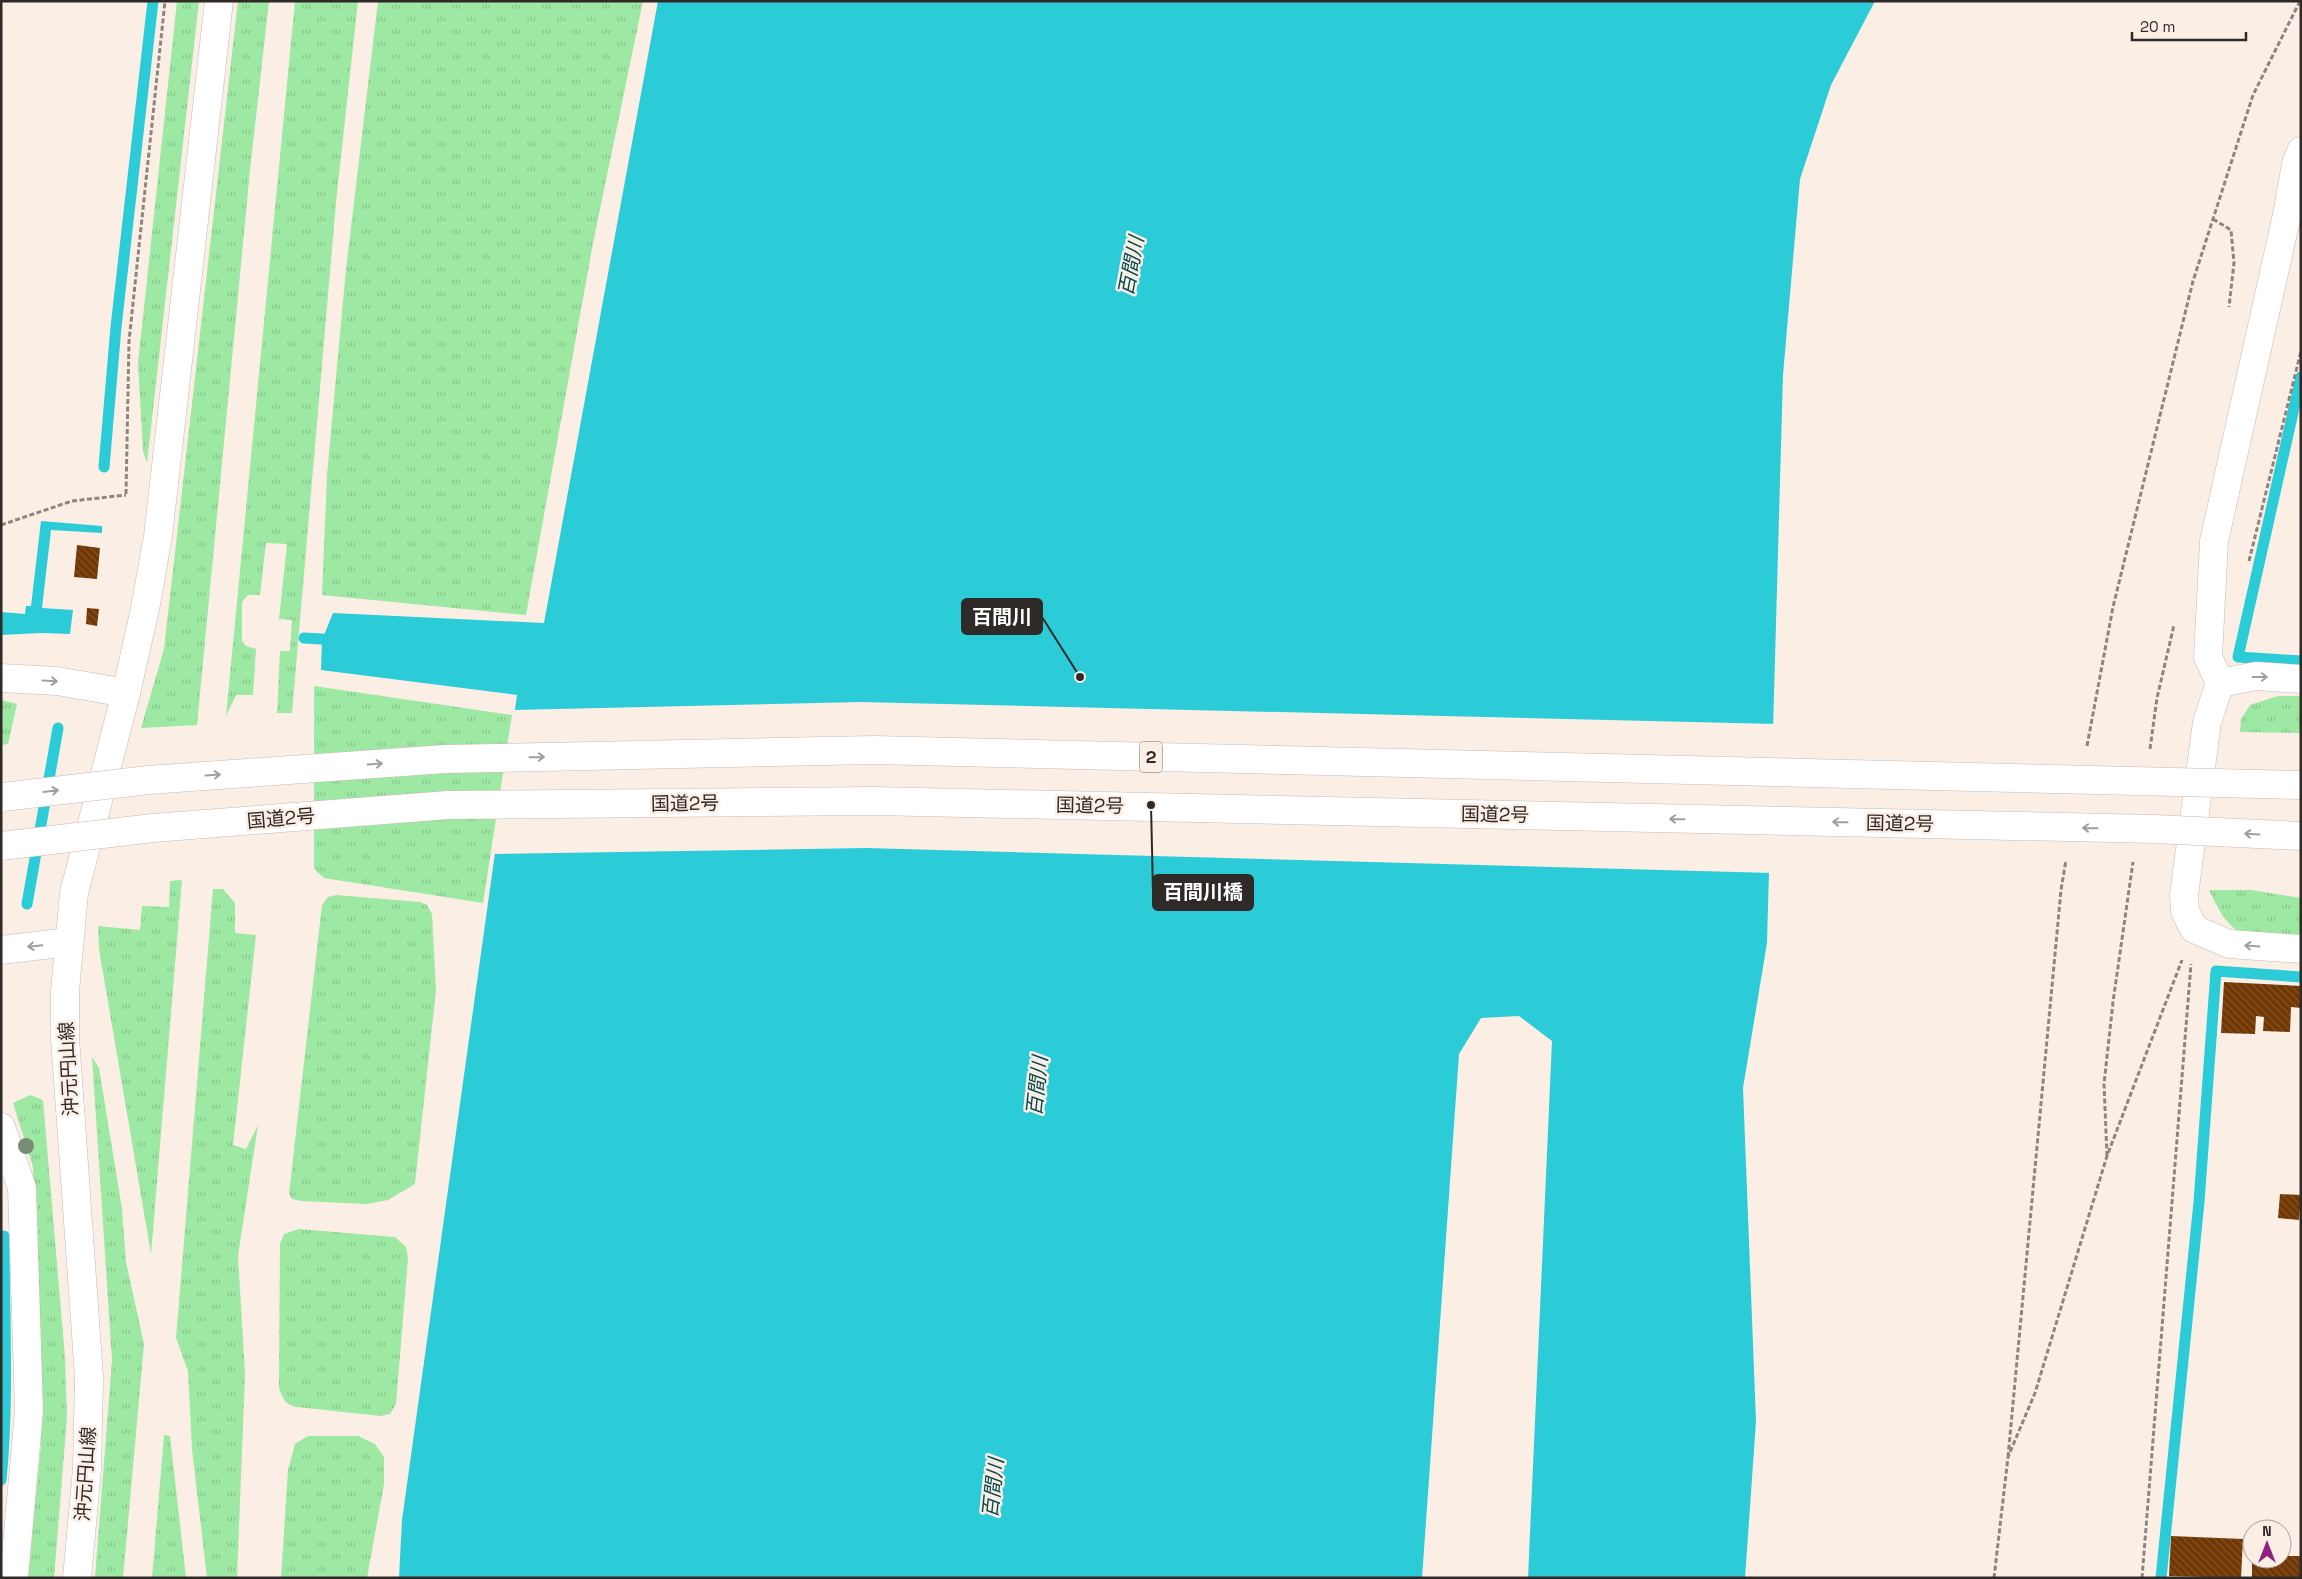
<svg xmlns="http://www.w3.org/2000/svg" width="2302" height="1579" viewBox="0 0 2302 1579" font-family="'Space Grotesk','Noto Sans JP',sans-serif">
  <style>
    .grass { fill: url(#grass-tufts) }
    .water { fill: #2ccbd8 }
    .pier { fill: #fbeee5 }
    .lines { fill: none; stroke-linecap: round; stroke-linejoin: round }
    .stream { stroke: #2ccbd8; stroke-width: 11 }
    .building { fill: url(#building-back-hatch) }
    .minor-casing { stroke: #c7bab2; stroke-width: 29 }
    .tertiary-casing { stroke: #c7bab2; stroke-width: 29 }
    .secondary-casing { stroke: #c7bab2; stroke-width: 29 }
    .path { stroke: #8e857f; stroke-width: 3; stroke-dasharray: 5 2.5; stroke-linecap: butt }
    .minor { stroke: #fff; stroke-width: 28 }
    .tertiary { stroke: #fff; stroke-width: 28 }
    .secondary { stroke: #fff; stroke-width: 28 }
    .trunk-bridge-casing { stroke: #c7bab2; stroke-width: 29; stroke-linecap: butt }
    .trunk-bridge { stroke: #fff; stroke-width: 28 }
    .tree { fill: #768f72 }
    .oneway { stroke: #a19f9e }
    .labels { text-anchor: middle; stroke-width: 5; stroke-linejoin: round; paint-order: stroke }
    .shield { fill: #fbeee5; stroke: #6c6560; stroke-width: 1 }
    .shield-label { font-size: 18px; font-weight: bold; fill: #2f2a27 }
    .street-label { font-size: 19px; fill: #2f2a27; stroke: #fbeee5 }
    .water-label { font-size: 20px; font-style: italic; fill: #02484d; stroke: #fbeee5 }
    .leader { fill: none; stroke: #2f2a27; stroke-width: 2 }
    .callout-dot { fill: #2f2a27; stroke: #fbeee5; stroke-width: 2 }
    .callout { fill: #2f2a27; stroke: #2f2a27; stroke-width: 2 }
    .callout-label { font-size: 20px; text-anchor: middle; font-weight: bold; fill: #fff }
  </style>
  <defs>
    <pattern id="grass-tufts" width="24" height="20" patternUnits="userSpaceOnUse" patternTransform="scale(1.25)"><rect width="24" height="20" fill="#9de8a2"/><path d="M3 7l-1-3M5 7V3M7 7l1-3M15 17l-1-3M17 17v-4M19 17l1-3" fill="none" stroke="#88c78c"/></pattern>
    <pattern id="building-back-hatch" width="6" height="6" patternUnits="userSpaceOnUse" patternTransform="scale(1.25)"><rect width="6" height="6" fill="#703703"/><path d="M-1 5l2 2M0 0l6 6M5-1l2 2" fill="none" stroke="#805228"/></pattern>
  </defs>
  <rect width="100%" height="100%" fill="#fbeee5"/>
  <path class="grass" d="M 177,1 L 199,1 L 147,463 L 143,451 L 138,363 Z
    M 238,1 L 269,1 L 250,170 L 197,725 L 141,728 L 164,649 Z
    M 295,1 L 358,1 L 336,202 L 292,713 L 277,713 L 280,651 L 290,651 L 292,620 L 279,619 L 287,544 L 266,543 L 260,595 L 248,595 L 242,602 L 242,641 L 246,646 L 256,649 L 253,695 L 236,695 L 226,716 Z
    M 378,1 L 643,1 L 593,243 L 526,615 L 322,595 L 327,475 L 346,269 Z
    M 314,686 L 512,715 L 483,903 L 324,878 L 314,869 Z
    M 2278,696 L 2301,696 L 2301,733 L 2240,732 L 2241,719 L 2250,705 Z
    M 1,700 L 17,704 L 8,744 L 1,745 Z
    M 182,880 L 151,1254 L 99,949 L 98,926 L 140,930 L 142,906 L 169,907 L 170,881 Z
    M 213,889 L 223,889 L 235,903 L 235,933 L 256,935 L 233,1145 L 246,1149 L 258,1125 L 238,1256 L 245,1374 L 237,1578 L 207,1578 L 192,1449 L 188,1371 L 176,1338 Z
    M 2209,890 L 2251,890 L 2301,898 L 2301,939 C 2285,939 2247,939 2235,929 C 2222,919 2216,904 2209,890 Z
    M 336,895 L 420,902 L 427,905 L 432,914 L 436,990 L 415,1184 L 388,1200 L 367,1204 L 301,1201 L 292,1199 L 289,1194 L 322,905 L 328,897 Z
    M 92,1057 L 99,1068 L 122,1209 L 126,1262 L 144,1344 L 123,1578 L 95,1578 L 112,1360 Z
    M 30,1095 L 43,1100 L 65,1357 L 67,1417 L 54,1578 L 28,1578 L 41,1445 L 38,1296 L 33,1167 L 13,1103 Z
    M 299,1229 L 395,1237 L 406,1247 L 408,1258 L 396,1404 L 390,1414 L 381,1416 L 297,1407 C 285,1405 283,1399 279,1388 L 280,1244 L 284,1234 Z
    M 164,1435 L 170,1436 L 186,1578 L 152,1578 Z
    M 308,1436 L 358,1436 L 375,1444 L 384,1457 L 384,1484 L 367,1578 L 281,1578 L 288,1470 L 295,1444 Z"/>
  <path class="water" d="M 658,1 L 1875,1 L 1831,85 L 1800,179 L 1783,375 L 1767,943 L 1743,1088 L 1756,1421 L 1745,1578 L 1528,1578 L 1552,1041 L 1519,1016 L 1481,1018 L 1459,1054 L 1422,1578 L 399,1578 L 402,1520 L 517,695 L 321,670 L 322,640 L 333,613 L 544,623 Z
    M 41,521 L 102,526 L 102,533 L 51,530 L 42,608 L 73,610 L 70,634 L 41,633 L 1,635 L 1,612 L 25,614 L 26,606 L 31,606 Z"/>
  <path class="pier" d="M 861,702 L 1776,724 L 1772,873 L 866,848 L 492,854 L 513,710 Z"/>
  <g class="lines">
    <path class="stream" d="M 2301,377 L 2238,657 L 2301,661
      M 104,467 L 116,327 L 153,1
      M 304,638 L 338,640
      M 27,904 L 58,728
      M 1,1236 L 4,1236 C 4,1317 9,1399 1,1480
      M 2161,1578 L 2199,1202 L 2216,971 L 2301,977"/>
  </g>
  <path class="building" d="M 77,545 L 100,548 L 97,579 L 74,577 Z
    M 87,608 L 99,609 L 97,626 L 86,624 Z
    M 2224,982 L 2301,986 L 2301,1008 L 2291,1007 L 2290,1032 L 2263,1031 L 2264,1017 L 2256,1016 L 2255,1034 L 2221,1033 Z
    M 2280,1194 L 2301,1195 L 2299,1220 L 2278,1218 Z
    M 2171,1536 L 2243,1539 L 2241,1578 L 2169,1576 Z
    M 2282,1556 L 2301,1556 L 2301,1578 L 2252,1578 L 2252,1559 L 2282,1559 Z"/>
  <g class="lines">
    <defs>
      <path id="minor" d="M 2301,151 L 2296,164 L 2287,215 L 2214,541 L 2208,657 L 2220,683 L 2207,722 L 2184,895 L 2185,911 L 2194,929 L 2229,944 L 2301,949
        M 2220,683 L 2256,676 L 2301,679
        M 1,950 L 68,942
        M 1,1127 L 22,1188 L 29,1411 L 14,1578"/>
      <path id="tertiary" d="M 126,693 L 145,609 L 158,536 L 219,1"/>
      <path id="secondary" d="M 1,678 L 57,681 L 126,693 L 74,893 L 65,991 L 65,1038 L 89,1377 L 87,1469 L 77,1578"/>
    </defs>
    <use href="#minor" class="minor-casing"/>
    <use href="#tertiary" class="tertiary-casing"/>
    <use href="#secondary" class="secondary-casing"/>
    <path class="path" d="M 2213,219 L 2231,230 L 2234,263 L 2229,307
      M 126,494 L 129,341 L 165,1
      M 1,525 L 72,501 L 126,495
      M 2249,561 L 2301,351
      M 2087,746 L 2113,607 L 2193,281 L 2253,95 L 2300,1
      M 2150,749 L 2157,698 L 2174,625
      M 2107,1156 L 2104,1084 L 2113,1002 L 2133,862
      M 2008,1457 L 2061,890 L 2066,860
      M 1994,1578 L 2008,1457 L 2035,1393 L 2107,1156 L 2182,960
      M 2142,1578 L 2191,964"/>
    <use href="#minor" class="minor"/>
    <use href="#tertiary" class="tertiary"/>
    <use href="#secondary" class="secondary"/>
    <defs>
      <path id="trunk-bridge" d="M 3,797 L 148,780 L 445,759 L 874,750 L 2301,785
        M 1,846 L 153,828 L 448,805 L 874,801 L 2154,829 L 2301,836"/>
    </defs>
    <use href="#trunk-bridge" class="trunk-bridge-casing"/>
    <use href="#trunk-bridge" class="trunk-bridge"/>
  </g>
  <circle class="tree" cx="26" cy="1146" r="8"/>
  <defs><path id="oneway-shaft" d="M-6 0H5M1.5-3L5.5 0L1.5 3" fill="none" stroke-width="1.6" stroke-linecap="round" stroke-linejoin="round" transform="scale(1.25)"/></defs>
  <g class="oneway">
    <use href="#oneway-shaft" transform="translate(2260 677)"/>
    <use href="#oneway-shaft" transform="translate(50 681) rotate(3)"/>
    <use href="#oneway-shaft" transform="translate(537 757) rotate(-1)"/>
    <use href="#oneway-shaft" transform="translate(375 764) rotate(-4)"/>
    <use href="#oneway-shaft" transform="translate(213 775) rotate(-4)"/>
    <use href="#oneway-shaft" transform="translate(51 791) rotate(-7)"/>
    <use href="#oneway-shaft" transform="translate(1677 819) rotate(-179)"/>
    <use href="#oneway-shaft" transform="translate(1840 822) rotate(-179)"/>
    <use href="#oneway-shaft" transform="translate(2090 828) rotate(-179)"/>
    <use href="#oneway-shaft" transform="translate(2252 834) rotate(-177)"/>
    <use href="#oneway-shaft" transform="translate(35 946) rotate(174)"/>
    <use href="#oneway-shaft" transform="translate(2252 946) rotate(-176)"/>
  </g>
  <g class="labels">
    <rect class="shield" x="1140" y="741.5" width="22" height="31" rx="4"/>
    <g class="shield-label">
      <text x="1151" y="763">2</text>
    </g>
    <g class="street-label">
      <text transform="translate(685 803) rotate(-1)" y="7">国道2号</text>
      <text transform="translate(1090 805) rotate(1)" y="7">国道2号</text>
      <text transform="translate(1495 814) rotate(1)" y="7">国道2号</text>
      <text transform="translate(281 818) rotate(-5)" y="7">国道2号</text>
      <text transform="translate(1900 823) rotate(1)" y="7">国道2号</text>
      <text transform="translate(68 1069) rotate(-93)" y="7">沖元円山線</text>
      <text transform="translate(85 1474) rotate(-86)" y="7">沖元円山線</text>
    </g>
    <g class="water-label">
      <text transform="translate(1131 266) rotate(-79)" y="7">百間川</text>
      <text transform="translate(1037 1086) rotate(-84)" y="7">百間川</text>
      <text transform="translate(993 1488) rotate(-84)" y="7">百間川</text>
    </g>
  </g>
  <path class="leader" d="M1080 677L1042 617M1151 805L1153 892"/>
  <g class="callout-dot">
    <circle cx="1080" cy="677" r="5"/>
    <circle cx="1151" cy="805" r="5"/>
  </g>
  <g class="callout">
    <rect x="962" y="599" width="80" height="35" rx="5"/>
    <rect x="1153" y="875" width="100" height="35" rx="5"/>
  </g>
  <g class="callout-label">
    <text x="1002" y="624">百間川</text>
    <text x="1203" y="899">百間川橋</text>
  </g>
  <rect width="2302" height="1579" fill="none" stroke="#2f2a27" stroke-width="5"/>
  <g transform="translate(2267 1544)"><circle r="24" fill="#fbeee5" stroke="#a9a099"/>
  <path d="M0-4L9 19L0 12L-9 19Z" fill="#912081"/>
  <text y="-8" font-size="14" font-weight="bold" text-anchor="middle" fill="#2f2a27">N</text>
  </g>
  <path d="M2132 32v8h114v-8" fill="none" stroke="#2f2a27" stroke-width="2.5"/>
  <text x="2140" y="32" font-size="15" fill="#2f2a27" stroke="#fbeee5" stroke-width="4" paint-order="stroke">20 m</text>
</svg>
